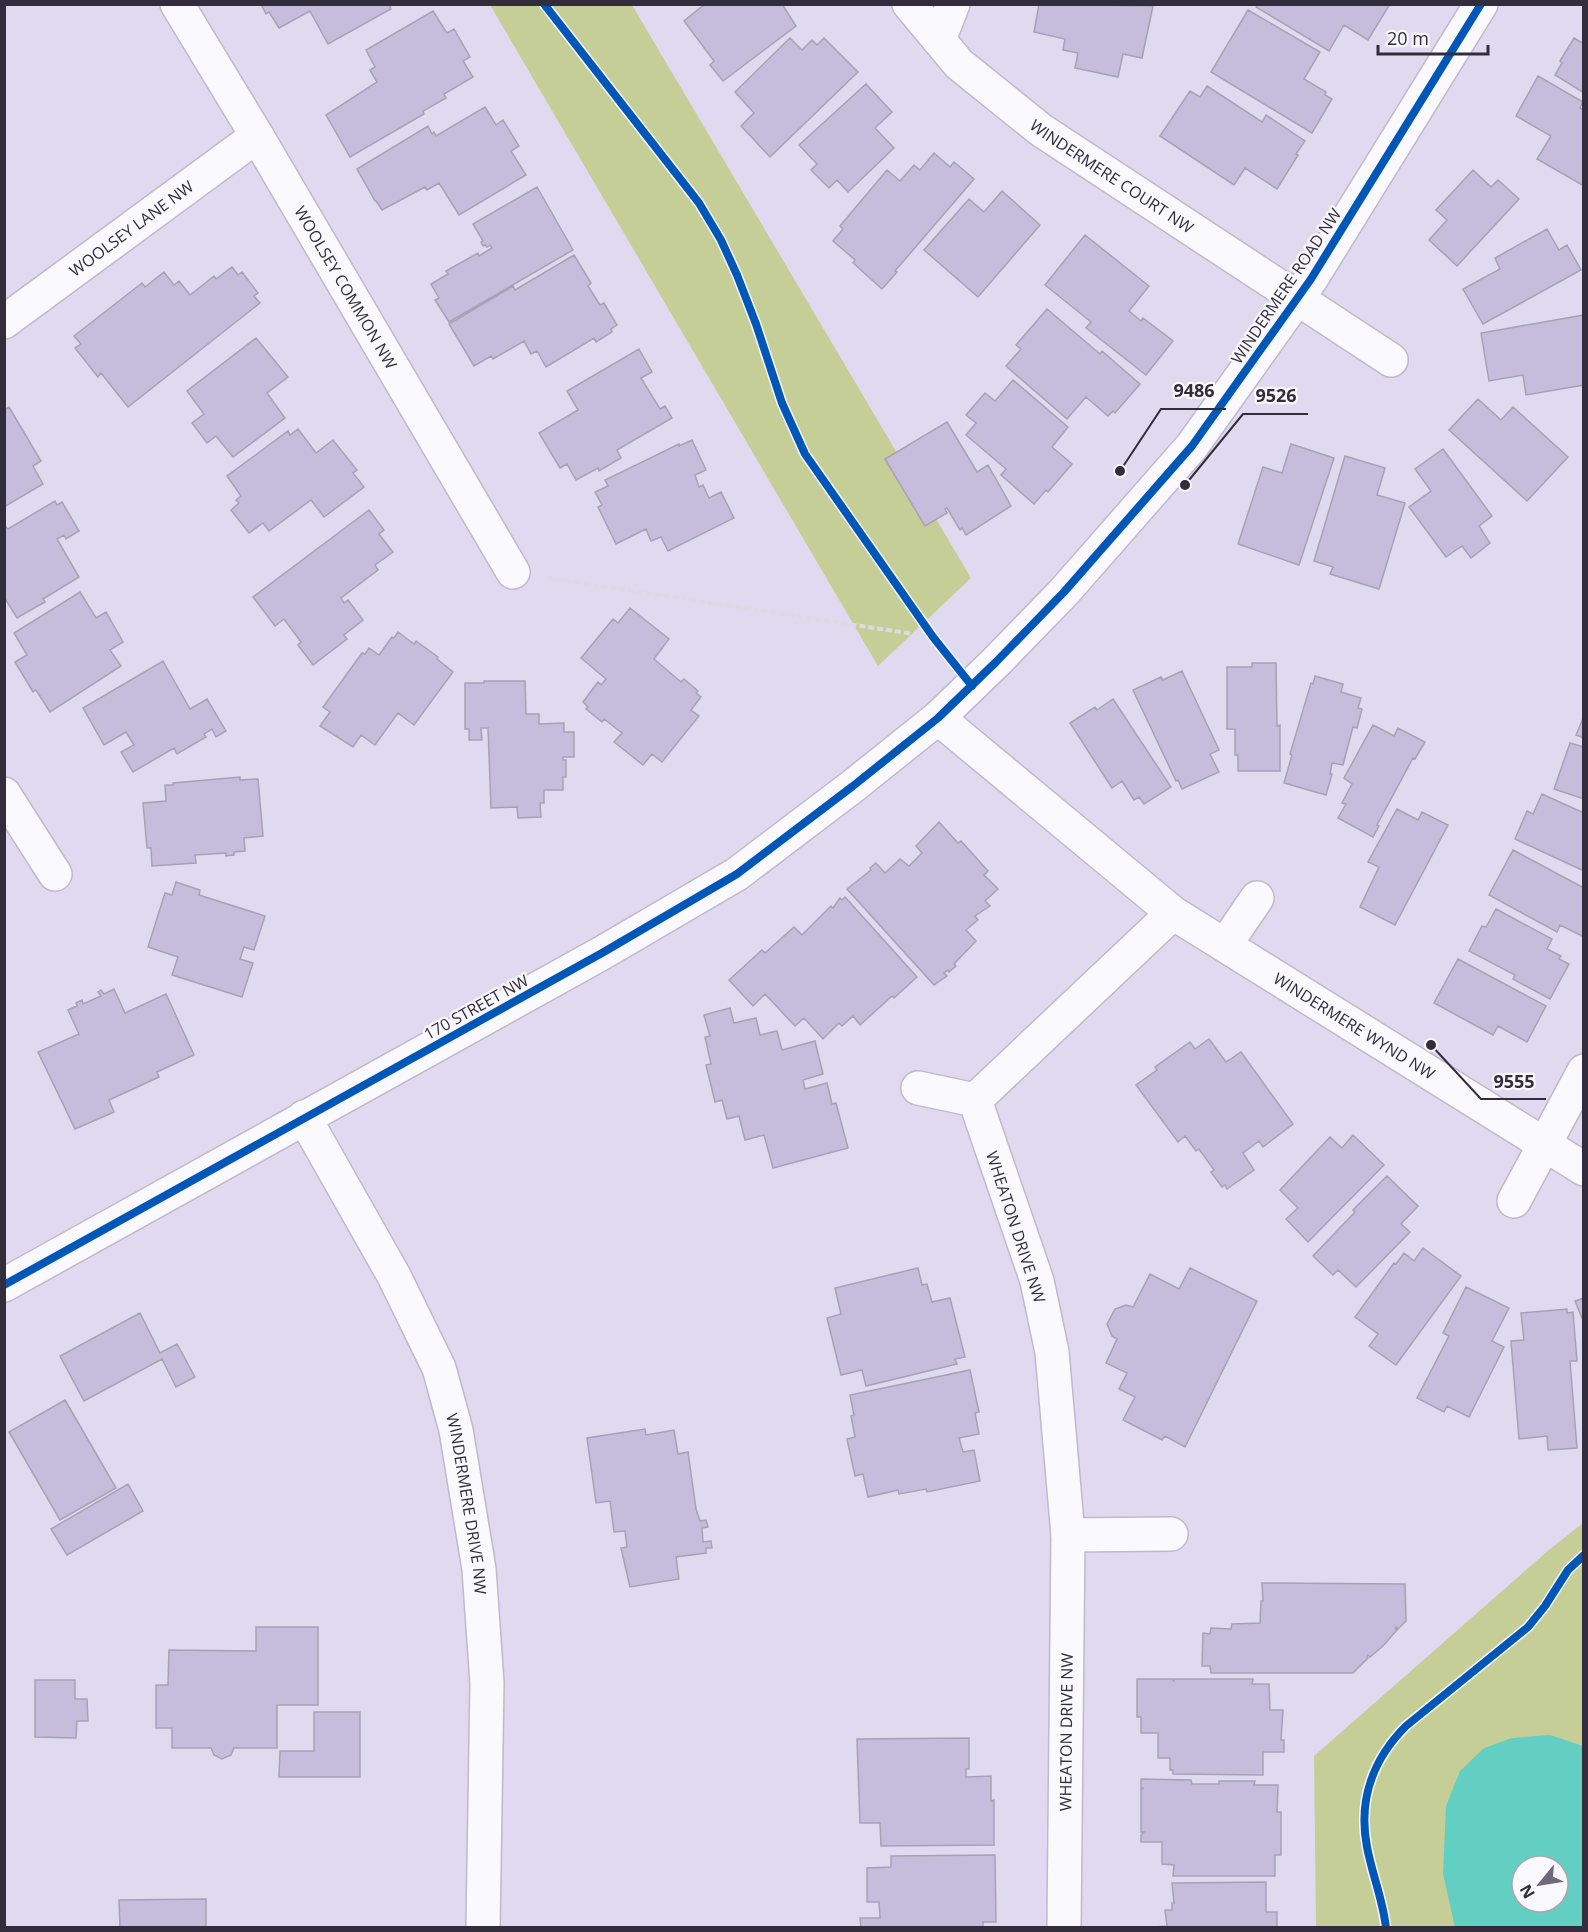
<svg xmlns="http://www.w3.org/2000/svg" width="1588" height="1932" viewBox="0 0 1588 1932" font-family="'Open Sans',sans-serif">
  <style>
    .green { fill: #c6ce97; fill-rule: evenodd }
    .water { fill: #63cfc3; fill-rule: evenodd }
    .building { fill: #c6bcdb; stroke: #a7a2b3; stroke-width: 1.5 }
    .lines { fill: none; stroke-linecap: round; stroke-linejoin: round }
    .minor-casing { stroke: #beb9cb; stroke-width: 36 }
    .tertiary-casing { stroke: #beb9cb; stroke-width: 36 }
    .path { stroke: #dddae2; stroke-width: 4; stroke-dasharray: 6 3; stroke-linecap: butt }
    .minor { stroke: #faf9fd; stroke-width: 33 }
    .tertiary { stroke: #faf9fd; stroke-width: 33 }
    .cycleway-casing { stroke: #f9f8fc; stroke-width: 11 }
    .cycleway { stroke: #0057b8; stroke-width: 8 }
    .labels { text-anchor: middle; stroke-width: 4.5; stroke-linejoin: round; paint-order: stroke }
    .street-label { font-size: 16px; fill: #312d3d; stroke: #f9f8fc }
    .leader { fill: none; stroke: #312d3d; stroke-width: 2 }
    .callout-dot { fill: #312d3d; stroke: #f9f8fc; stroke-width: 2 }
    .callout-label { font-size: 18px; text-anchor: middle; font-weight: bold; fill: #312d3d; stroke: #f9f8fc; stroke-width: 4.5; stroke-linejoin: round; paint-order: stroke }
  </style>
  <rect width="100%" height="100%" fill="#e0daf0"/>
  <path class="green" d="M 490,5 L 632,5 L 971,578 L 878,666 Z
    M 1583,1523 L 1583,1927 L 1316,1927 L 1314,1756 L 1550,1549 ZM 1522,1866 L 1558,1866 L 1558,1902 L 1522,1902 Z"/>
  <path class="water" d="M 1550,1735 L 1583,1746 L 1583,1927 L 1455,1927 L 1443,1874 L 1446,1806 L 1460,1771 L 1484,1748 L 1512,1738 ZM 1522,1866 L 1558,1866 L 1558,1902 L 1522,1902 Z"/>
  <path class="building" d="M 261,4 L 389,4 L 391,9 L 328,44 L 310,11 L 279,28 L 269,12 L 266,14 Z
    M 705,4 L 782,4 L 796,26 L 723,81 L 710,65 L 714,61 L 684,21 Z
    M 1039,4 L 1153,6 L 1142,58 L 1123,54 L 1118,77 L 1075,68 L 1078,53 L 1063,50 L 1065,39 L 1034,32 Z
    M 1257,4 L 1390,4 L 1368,40 L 1344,25 L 1329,51 L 1256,7 Z
    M 1248,10 L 1320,52 L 1304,79 L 1326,92 L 1325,95 L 1332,99 L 1312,133 L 1211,72 Z
    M 433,11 L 447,33 L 454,29 L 470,57 L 463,61 L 473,77 L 444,94 L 446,98 L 423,111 L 424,114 L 350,157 L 326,115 L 377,82 L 370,70 L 375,67 L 366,50 Z
    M 790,38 L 802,50 L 812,40 L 817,45 L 824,38 L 858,72 L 770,157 L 741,126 L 754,113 L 735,92 Z
    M 1574,38 L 1584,44 L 1584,93 L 1555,75 L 1562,63 L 1560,61 Z
    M 1538,76 L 1583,102 L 1580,108 L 1584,110 L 1584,186 L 1537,159 L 1551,136 L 1516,116 Z
    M 866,84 L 892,112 L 875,128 L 894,148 L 848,192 L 837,180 L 829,188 L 811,170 L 817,164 L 799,145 Z
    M 1207,86 L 1262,122 L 1266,115 L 1305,141 L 1296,154 L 1298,155 L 1277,189 L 1245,168 L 1234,185 L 1160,136 L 1190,91 L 1200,97 Z
    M 485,107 L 496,125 L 503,120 L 519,146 L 511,151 L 526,175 L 459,215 L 439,183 L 427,190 L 425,187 L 382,210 L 376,201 L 375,201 L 357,169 L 428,126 L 432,134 L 434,132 L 436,136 Z
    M 934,153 L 950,167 L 954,162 L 974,179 L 895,271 L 897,272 L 882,289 L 853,263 L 855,260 L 833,241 L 843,229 L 840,226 L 887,170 L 900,181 L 914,165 L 920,170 Z
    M 1473,170 L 1491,187 L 1498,180 L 1519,199 L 1457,266 L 1429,240 L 1447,220 L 1436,210 Z
    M 537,187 L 573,250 L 449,322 L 435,300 L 439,298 L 431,284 L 448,274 L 446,271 L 478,253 L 479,256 L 492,248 L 490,245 L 487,247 L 485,245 L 483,246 L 481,242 L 483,241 L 473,224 Z
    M 1002,191 L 1040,225 L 978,297 L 924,250 L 969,199 L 984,212 Z
    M 1547,229 L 1559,250 L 1567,245 L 1581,270 L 1483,324 L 1463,289 L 1500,269 L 1495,258 Z
    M 1085,235 L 1149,286 L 1129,311 L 1141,321 L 1143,318 L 1173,341 L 1146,375 L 1086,328 L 1091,322 L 1045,285 Z
    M 574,255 L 591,283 L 588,286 L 600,305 L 604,303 L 617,325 L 611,329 L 612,332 L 596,342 L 594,338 L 546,367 L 537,351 L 531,354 L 524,341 L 493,359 L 491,356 L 474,366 L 449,324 L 513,286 L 515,290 Z
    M 232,267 L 238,275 L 242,272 L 258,293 L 254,296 L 260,303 L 128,407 L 101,373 L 98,377 L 75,348 L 81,344 L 74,336 L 142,283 L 145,287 L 164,272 L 174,285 L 179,281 L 190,295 L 214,276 L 216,279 Z
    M 1047,309 L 1100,354 L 1102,351 L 1140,384 L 1115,413 L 1113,411 L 1108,416 L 1086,397 L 1067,419 L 1006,366 L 1021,349 L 1016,345 Z
    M 1584,315 L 1584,385 L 1526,395 L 1523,375 L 1489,381 L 1481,333 Z
    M 256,338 L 288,377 L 267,393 L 285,418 L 233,457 L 216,436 L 207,443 L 192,423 L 204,414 L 187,391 Z
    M 639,349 L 652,372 L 641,378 L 660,409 L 665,406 L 672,418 L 617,450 L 621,458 L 599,471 L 598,468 L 576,480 L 567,464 L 560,468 L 539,433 L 578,410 L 567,391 Z
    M 1013,380 L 1068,427 L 1052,447 L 1072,464 L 1048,492 L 1046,490 L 1034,504 L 1001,475 L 1006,469 L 966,435 L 976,423 L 966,415 L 985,393 L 995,401 Z
    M 1478,399 L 1501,420 L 1513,407 L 1568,457 L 1527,501 L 1449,430 Z
    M 9,407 L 41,461 L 33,466 L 43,484 L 4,507 L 4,410 Z
    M 947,422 L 977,472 L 988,465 L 1011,506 L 966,535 L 962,528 L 960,530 L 947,508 L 945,509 L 947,513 L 925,526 L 885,459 Z
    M 298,429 L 316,453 L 333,440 L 357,470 L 353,473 L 364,487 L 324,517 L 311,500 L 269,531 L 263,523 L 249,533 L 231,510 L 239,503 L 236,500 L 241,496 L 227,476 L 288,431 L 290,435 Z
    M 692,440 L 706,470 L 695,475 L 699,487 L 703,485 L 709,498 L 721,492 L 734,518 L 668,551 L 661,537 L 651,541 L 646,529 L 616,544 L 598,507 L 602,505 L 595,492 L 608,486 L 605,480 L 679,444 L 679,446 Z
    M 1291,444 L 1334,458 L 1299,565 L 1238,544 L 1263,467 L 1282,473 Z
    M 1443,449 L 1492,516 L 1479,526 L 1490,543 L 1471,558 L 1462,546 L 1446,557 L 1409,507 L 1431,491 L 1415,469 Z
    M 1345,456 L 1385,468 L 1377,495 L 1405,503 L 1379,589 L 1330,574 L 1333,567 L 1314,561 Z
    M 55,501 L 57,505 L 62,502 L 79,531 L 66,539 L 64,535 L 57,539 L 79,577 L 43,599 L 45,602 L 17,618 L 6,600 L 4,600 L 4,525 L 8,529 Z
    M 369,510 L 384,530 L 379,534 L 393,552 L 375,565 L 378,570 L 341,598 L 344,603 L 348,600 L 363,620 L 344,635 L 347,639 L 313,665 L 298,645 L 301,642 L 284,619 L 275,626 L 253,597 Z
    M 80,592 L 96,618 L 106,612 L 123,642 L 110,650 L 121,666 L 50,712 L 36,690 L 33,692 L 15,662 L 27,655 L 14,633 Z
    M 630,608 L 669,639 L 654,659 L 681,682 L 684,679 L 698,691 L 696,693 L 701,697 L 691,710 L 699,716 L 662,762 L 652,754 L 643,765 L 614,742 L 622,733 L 604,719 L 602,722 L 586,709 L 588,707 L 583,702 L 598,682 L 601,685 L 606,679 L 581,658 L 613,619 L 618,623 Z
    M 398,632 L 414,644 L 416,641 L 438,657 L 437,659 L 453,672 L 414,725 L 398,713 L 375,745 L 361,735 L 353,747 L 320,726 L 330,712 L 323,707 L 362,653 L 365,654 L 369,648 L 379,655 L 392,637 L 394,638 Z
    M 163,661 L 190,709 L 207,699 L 226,731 L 216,737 L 212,729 L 204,734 L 206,737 L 177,754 L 174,748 L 133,772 L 121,752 L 134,745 L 126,732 L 104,745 L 83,708 Z
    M 1252,663 L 1276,663 L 1277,726 L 1280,725 L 1280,771 L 1238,771 L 1238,755 L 1235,755 L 1235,729 L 1227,729 L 1227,667 L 1252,667 Z
    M 1182,671 L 1219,750 L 1210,754 L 1219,772 L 1182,789 L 1178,780 L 1176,781 L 1133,690 L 1161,677 L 1163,680 Z
    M 1315,676 L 1343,684 L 1341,692 L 1361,698 L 1358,708 L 1362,709 L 1357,728 L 1353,727 L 1343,765 L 1332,763 L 1330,774 L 1332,774 L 1326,795 L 1284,783 L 1292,755 L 1290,754 L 1311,683 L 1313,684 Z
    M 484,681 L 525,681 L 526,714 L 539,714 L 539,724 L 564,723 L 564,732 L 574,732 L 574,757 L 563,757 L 563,760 L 566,760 L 566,777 L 563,777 L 563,790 L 544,790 L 544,803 L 540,803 L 541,817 L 518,818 L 517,807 L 491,808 L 488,728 L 481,728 L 482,740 L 469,740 L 469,729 L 465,729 L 465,683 L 484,683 Z
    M 1113,699 L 1171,787 L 1144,804 L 1139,797 L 1134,800 L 1122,781 L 1112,788 L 1070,723 L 1095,707 L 1097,710 Z
    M 1584,716 L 1584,738 L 1576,735 Z
    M 1373,725 L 1394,736 L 1398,728 L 1425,742 L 1415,759 L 1413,758 L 1377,825 L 1379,826 L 1373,837 L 1338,818 L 1346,804 L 1342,803 L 1352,784 L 1344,778 Z
    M 1570,743 L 1584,747 L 1584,799 L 1554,789 Z
    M 240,777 L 240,780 L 258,779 L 263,836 L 244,838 L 245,851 L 234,852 L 234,855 L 226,856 L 226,853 L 195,855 L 196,863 L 152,866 L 151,848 L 147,848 L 143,803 L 166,801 L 165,785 L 173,785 L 173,783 Z
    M 1542,794 L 1584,813 L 1584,871 L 1515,839 L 1527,811 L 1533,814 Z
    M 1397,809 L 1418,820 L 1422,812 L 1448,825 L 1395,925 L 1360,907 L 1379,867 L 1368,862 Z
    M 939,822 L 958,843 L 961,841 L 988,871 L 984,875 L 998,889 L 985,901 L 990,906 L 975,916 L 978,920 L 966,930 L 976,941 L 954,964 L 956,966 L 949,972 L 948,970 L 944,973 L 947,976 L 934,985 L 847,889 L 871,870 L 870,868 L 876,863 L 885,873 L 900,859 L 909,866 L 922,853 L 916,846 Z
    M 1513,850 L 1584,888 L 1584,937 L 1560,925 L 1557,932 L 1489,895 Z
    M 176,882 L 200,890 L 199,895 L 265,916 L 254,950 L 244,947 L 240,959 L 253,963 L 242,997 L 172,975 L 178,957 L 148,947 L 165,893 L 172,895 Z
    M 845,897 L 917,977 L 894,998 L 892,996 L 860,1025 L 853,1016 L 842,1026 L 839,1023 L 823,1039 L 804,1018 L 795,1026 L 765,994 L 753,1006 L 729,980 L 762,950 L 765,953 L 794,927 L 802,935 L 831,906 L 833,908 L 840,898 L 842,900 Z
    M 1496,909 L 1552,939 L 1547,949 L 1561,956 L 1559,959 L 1569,964 L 1550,999 L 1513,979 L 1515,975 L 1469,951 L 1482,926 L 1486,927 Z
    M 1458,959 L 1546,1006 L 1527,1042 L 1498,1026 L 1493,1035 L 1434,1003 Z
    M 114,989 L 125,1013 L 166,994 L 194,1055 L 157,1072 L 159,1077 L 109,1100 L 114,1112 L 75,1129 L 38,1052 L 79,1034 L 68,1010 L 77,1006 L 76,1003 L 82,1000 L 83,1004 L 101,996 L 98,992 L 101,990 L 104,994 Z
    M 730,1008 L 734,1023 L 756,1018 L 760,1035 L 777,1031 L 782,1050 L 815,1041 L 823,1074 L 803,1080 L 805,1089 L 827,1083 L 832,1104 L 836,1103 L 848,1148 L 773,1168 L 764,1135 L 745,1140 L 739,1116 L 727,1119 L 722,1100 L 715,1102 L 706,1065 L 711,1064 L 705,1037 L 710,1036 L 704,1015 Z
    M 1209,1039 L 1226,1062 L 1241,1052 L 1293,1124 L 1263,1147 L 1259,1141 L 1243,1153 L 1254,1170 L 1227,1189 L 1225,1185 L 1222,1187 L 1211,1172 L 1214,1170 L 1199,1149 L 1196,1151 L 1185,1136 L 1178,1142 L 1136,1085 L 1157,1070 L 1155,1067 L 1190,1042 L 1195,1049 Z
    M 1353,1135 L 1384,1165 L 1308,1242 L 1286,1219 L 1298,1208 L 1280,1190 L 1330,1137 L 1342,1148 Z
    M 1387,1176 L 1418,1206 L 1401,1224 L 1410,1232 L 1356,1287 L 1338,1270 L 1333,1275 L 1313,1256 L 1355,1212 L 1353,1210 Z
    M 1423,1248 L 1461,1276 L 1396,1365 L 1369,1346 L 1378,1334 L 1355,1317 L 1394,1263 L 1396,1264 L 1404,1253 L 1414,1261 Z
    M 918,1268 L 922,1285 L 927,1284 L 932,1302 L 950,1298 L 965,1357 L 955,1359 L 957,1364 L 866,1386 L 862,1370 L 841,1375 L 827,1318 L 841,1314 L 835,1288 Z
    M 1190,1268 L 1257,1301 L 1185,1447 L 1165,1436 L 1162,1440 L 1123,1420 L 1135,1397 L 1119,1389 L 1127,1373 L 1106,1363 L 1117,1339 L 1112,1336 L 1107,1324 L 1115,1309 L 1126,1305 L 1133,1307 L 1150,1274 L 1179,1289 Z
    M 1466,1287 L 1509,1308 L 1492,1341 L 1504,1347 L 1469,1417 L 1447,1406 L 1444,1412 L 1417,1398 L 1449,1336 L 1443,1333 Z
    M 1584,1298 L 1584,1323 L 1575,1301 Z
    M 1567,1309 L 1567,1313 L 1573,1312 L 1577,1361 L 1570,1361 L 1577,1448 L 1548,1450 L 1547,1436 L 1519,1439 L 1511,1341 L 1524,1340 L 1521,1313 Z
    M 140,1313 L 160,1353 L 177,1344 L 195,1377 L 176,1387 L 162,1359 L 84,1401 L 60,1356 Z
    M 970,1370 L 979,1412 L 975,1413 L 979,1434 L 959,1438 L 963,1452 L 974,1450 L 980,1481 L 927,1492 L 926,1489 L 899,1494 L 898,1490 L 868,1497 L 863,1474 L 855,1476 L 847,1439 L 855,1437 L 851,1416 L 854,1415 L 850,1395 Z
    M 65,1400 L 116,1488 L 60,1520 L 9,1432 Z
    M 645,1429 L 646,1435 L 674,1430 L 678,1454 L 688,1452 L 696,1509 L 700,1521 L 706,1520 L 708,1527 L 702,1528 L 703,1542 L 711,1541 L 712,1548 L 706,1548 L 706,1553 L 676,1557 L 679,1579 L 630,1587 L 621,1548 L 627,1547 L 625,1531 L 614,1532 L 610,1501 L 596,1503 L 587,1438 Z
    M 128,1484 L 143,1511 L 67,1555 L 51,1529 Z
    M 1262,1583 L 1405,1584 L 1406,1621 L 1398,1629 L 1396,1627 L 1395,1628 L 1397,1630 L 1383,1646 L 1370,1657 L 1368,1655 L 1367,1657 L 1368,1658 L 1353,1673 L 1211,1673 L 1210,1666 L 1202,1666 L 1203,1633 L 1210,1634 L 1211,1628 L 1231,1629 L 1232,1624 L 1260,1623 L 1261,1601 L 1263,1601 Z
    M 256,1627 L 318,1627 L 318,1705 L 277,1705 L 277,1748 L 234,1748 L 231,1755 L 222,1759 L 214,1755 L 211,1748 L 172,1748 L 172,1728 L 156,1728 L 156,1685 L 168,1685 L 169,1650 L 256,1651 Z
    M 1137,1679 L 1172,1679 L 1174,1681 L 1174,1679 L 1253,1679 L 1252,1684 L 1269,1684 L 1270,1710 L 1283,1710 L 1281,1740 L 1284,1740 L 1284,1752 L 1263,1752 L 1263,1775 L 1173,1774 L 1173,1770 L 1170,1770 L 1170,1758 L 1158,1758 L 1158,1733 L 1141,1733 L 1141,1717 L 1137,1717 Z
    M 35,1680 L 75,1680 L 75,1699 L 87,1699 L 88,1721 L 77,1721 L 76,1738 L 35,1737 Z
    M 314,1712 L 360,1712 L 360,1777 L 279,1777 L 280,1751 L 314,1751 Z
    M 969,1738 L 969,1769 L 966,1769 L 966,1777 L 991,1776 L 991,1801 L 994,1800 L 994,1845 L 881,1846 L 880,1823 L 860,1823 L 857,1739 Z
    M 1141,1779 L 1191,1780 L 1192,1784 L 1219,1784 L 1219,1781 L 1255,1781 L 1254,1785 L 1278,1785 L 1277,1812 L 1281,1812 L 1281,1855 L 1275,1855 L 1275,1876 L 1173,1876 L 1174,1865 L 1162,1864 L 1162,1842 L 1141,1842 L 1141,1835 L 1144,1832 L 1141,1832 L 1141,1789 L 1144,1788 L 1141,1788 Z
    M 995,1855 L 996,1922 L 983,1922 L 983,1928 L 861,1928 L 860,1918 L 880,1918 L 879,1902 L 867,1902 L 867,1868 L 891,1867 L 891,1856 Z
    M 1266,1882 L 1266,1912 L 1277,1912 L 1277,1928 L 1142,1928 L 1167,1926 L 1165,1910 L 1172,1910 L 1172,1903 L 1174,1903 L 1172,1883 Z
    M 206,1899 L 206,1928 L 120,1928 L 119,1900 Z"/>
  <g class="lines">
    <defs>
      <g id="minor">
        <path id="s1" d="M 177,4 L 257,136 L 513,572"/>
        <path id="s2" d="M 909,4 L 959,64 L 1041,130 L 1391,360"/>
        <path d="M 939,40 L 953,4"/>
        <path id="s3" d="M 4,322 L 257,136"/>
        <path d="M 4,794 L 55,874"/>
        <path d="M 1225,945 L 1257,898"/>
        <path d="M 918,1088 L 975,1100"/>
        <path d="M 1514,1201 L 1584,1071"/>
        <path d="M 1068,1535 L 1171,1534"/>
        <path id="s4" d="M 1064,1928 L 1068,1535 L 1052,1352 L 1037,1281 L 975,1100 L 1173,913"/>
      </g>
      <g id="tertiary">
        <path id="s5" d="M 938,718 L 1173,913 L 1584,1169"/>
        <path id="s6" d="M 304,1117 L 394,1276 L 439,1368 L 456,1430 L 479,1569 L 487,1683 L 483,1928"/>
        <path d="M 4,1285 L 602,953 L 737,874 L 853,786 L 938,718 L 996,662 L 1064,592 L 1192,446 L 1311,279 L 1481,4"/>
      </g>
    </defs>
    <use href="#minor" class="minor-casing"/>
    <use href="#tertiary" class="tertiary-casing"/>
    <path class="path" d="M 548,578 L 933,637"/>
    <use href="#minor" class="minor"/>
    <use href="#tertiary" class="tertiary"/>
    <defs>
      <path id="cycleway" d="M 544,4 L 699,203 L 721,240 L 737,275 L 756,324 L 782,403 L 805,454 L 933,637 L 972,686
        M 4,1285 L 602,953 L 737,874 L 853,786 L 938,718 L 996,662 L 1064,592 L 1192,446 L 1311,279 L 1481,4
        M 1386,1928 C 1383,1900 1372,1874 1367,1847 C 1358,1800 1373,1759 1406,1726 L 1528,1627 L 1545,1606 L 1568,1570 L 1584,1555"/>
    </defs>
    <use href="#cycleway" class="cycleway-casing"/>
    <use href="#cycleway" class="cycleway"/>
  </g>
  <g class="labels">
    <g class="street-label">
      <text dy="6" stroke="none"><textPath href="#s2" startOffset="268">WINDERMERE COURT NW</textPath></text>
      <text dy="6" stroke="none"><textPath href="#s3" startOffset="158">WOOLSEY LANE NW</textPath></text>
      <text transform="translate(1286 286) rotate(-56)" y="6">WINDERMERE ROAD NW</text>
      <text dy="6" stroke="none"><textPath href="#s1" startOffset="330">WOOLSEY COMMON NW</textPath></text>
      <text transform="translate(476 1007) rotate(-29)" y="6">170 STREET NW</text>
      <text dy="6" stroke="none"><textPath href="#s5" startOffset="519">WINDERMERE WYND NW</textPath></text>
      <text transform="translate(1016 1227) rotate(72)" y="6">WHEATON DRIVE NW</text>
      <text dy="6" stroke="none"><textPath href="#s6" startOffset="424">WINDERMERE DRIVE NW</textPath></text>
      <text dy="6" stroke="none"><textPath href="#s4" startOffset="196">WHEATON DRIVE NW</textPath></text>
    </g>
  </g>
  <path class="leader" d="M1120 471L1161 409H1226M1185 485L1243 414H1308M1431 1045L1481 1099H1546"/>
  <g class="callout-dot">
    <circle cx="1120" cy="471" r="6"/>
    <circle cx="1185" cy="485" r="6"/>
    <circle cx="1431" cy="1045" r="6"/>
  </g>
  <g class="callout-label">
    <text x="1194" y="397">9486</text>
    <text x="1276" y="402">9526</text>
    <text x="1514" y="1088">9555</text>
  </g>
  <rect width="1588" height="1932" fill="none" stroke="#312d3d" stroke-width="12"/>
  <g transform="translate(1540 1884) rotate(240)"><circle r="28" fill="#f9f8fc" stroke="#a9a7b0" stroke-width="1.5"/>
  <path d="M0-4.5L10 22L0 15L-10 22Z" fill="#6e6a7c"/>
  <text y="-9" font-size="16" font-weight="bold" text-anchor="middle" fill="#312d3d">N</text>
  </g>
  <path d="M1378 45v9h110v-9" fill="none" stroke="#312d3d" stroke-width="3"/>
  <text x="1387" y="45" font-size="18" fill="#312d3d" stroke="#f9f8fc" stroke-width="4.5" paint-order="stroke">20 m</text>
</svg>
